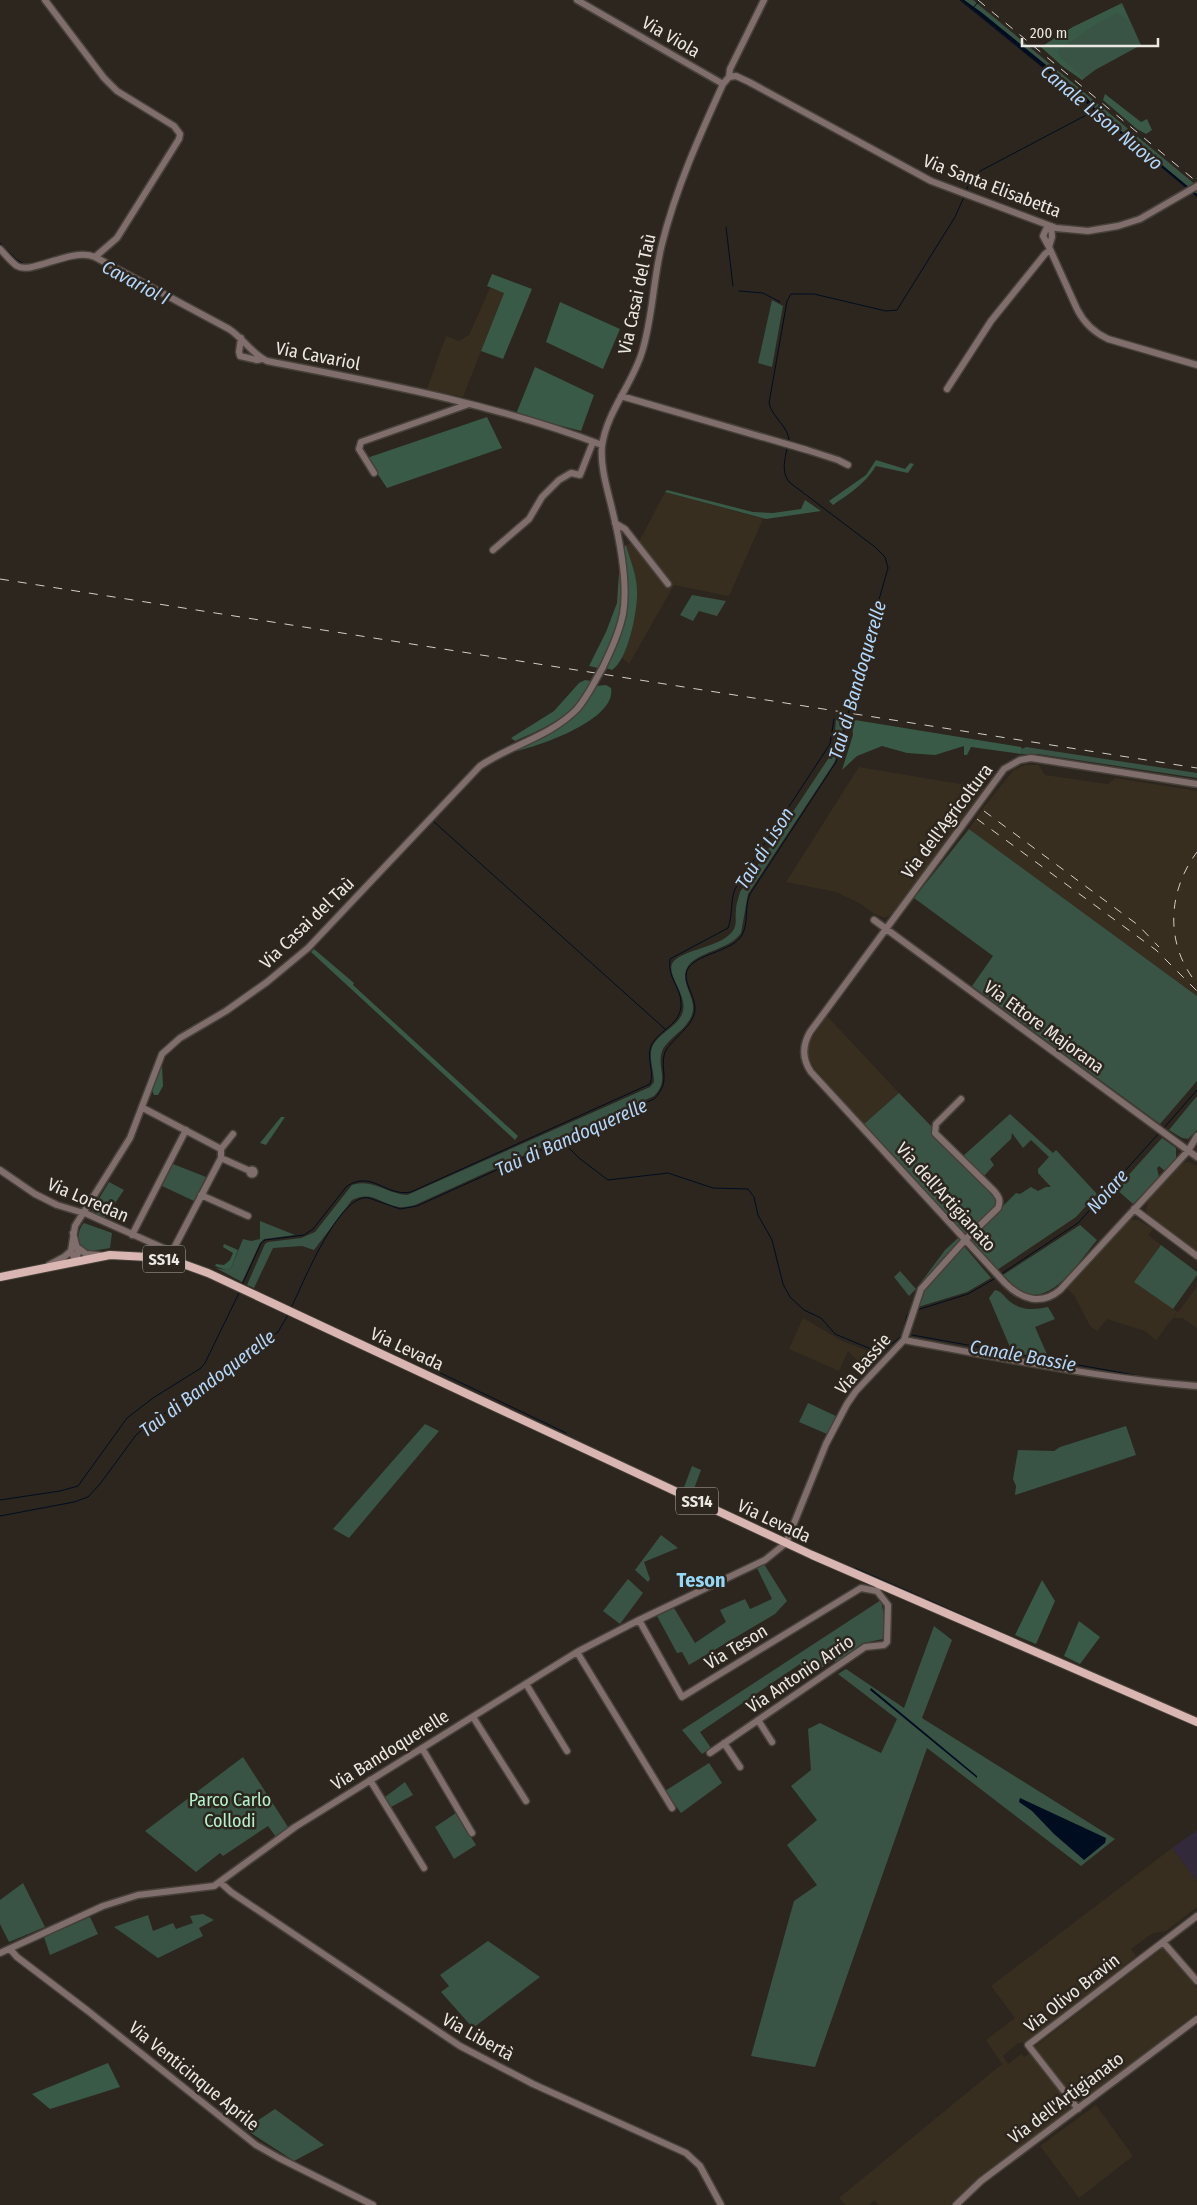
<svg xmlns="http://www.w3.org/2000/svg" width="1197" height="2205" viewBox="0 0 1197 2205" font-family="'Fira Sans Condensed',sans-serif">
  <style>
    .commercial { fill: #322a3a }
    .built { fill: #382e20 }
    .green { fill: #395444 }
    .forest { fill: #395a46 }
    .water { fill: #000d21 }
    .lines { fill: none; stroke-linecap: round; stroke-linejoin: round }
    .stream { stroke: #000d21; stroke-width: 1 }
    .minor-casing { stroke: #474139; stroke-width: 9 }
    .major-casing { stroke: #474139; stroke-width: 10 }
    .minor { stroke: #806e6c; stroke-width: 6 }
    .major { stroke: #dab6b2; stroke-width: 8 }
    .rail { stroke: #d2cec8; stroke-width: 1; stroke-dasharray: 9 9; stroke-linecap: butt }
    .minor-bridge-casing { stroke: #474139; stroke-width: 9; stroke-linecap: butt }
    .minor-bridge { stroke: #806e6c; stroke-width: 6 }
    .labels { text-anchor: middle; stroke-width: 5; stroke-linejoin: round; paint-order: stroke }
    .shield { fill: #2c261e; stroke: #b2ada6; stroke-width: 1 }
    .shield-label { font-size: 16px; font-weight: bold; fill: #ebe7e1 }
    .street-label { font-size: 18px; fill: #ebe7e1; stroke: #2c261e }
    .park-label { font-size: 18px; fill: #b5f2cc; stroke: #2c261e }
    .water-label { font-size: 19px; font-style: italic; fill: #b4d7fc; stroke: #2c261e }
    .quarter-label { font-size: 20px; font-weight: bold; fill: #95d7f7; stroke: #2c261e }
  </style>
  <rect width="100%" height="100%" fill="#2c261e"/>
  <path class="commercial" d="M 1197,1830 L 1197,1881 L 1172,1848 Z"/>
  <path class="built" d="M 490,288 L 504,292 L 463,397 L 427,389 L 446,336 L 459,341 L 469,335 Z
    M 665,492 L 763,519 L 729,596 L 674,585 L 629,664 L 622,658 L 634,619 L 637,590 L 626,545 L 640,540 Z
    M 1025,765 L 1039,765 L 1045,775 L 1108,784 L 1115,778 L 1197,791 L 1197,996 L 969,829 L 983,808 L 1009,776 L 1014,770 Z
    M 859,767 L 984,788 L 893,913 L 885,918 L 873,913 L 861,904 L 836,892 L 786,882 Z
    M 827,1016 L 899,1093 L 864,1124 L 816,1070 L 810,1061 L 808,1048 L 810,1041 Z
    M 1189,1162 L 1197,1166 L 1197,1252 L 1152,1219 L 1146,1211 L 1148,1201 L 1165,1179 L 1181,1163 Z
    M 1130,1220 L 1138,1220 L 1153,1229 L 1148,1235 L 1161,1245 L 1135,1282 L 1178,1312 L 1197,1287 L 1197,1328 L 1182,1318 L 1174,1318 L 1177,1313 L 1156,1340 L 1145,1331 L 1107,1319 L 1097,1331 L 1090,1326 L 1074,1295 L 1067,1289 Z
    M 803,1318 L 842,1341 L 868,1351 L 882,1354 L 868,1371 L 848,1351 L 839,1371 L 789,1349 Z
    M 1172,1848 L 1197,1881 L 1197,1907 L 1166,1931 L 1153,1933 L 1131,1949 L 1136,1956 L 1029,2042 L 1018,2043 L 1003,2056 L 1008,2064 L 1021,2054 L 1024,2057 L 1030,2053 L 1074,2107 L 977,2179 L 951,2205 L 879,2205 L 874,2200 L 869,2205 L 846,2205 L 839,2198 L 1002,2064 L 986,2040 L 1015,2018 L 991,1986 Z
    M 1163,1948 L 1197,1988 L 1197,2013 L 1085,2099 L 1075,2088 L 1066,2088 L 1034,2047 Z
    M 1096,2105 L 1133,2156 L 1079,2198 L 1040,2146 Z"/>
  <path class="green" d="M 964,0 L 973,0 L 1197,186 L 1197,194 L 1097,111 L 1088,99 Z
    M 1122,3 L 1141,45 L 1095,70 L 1082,80 L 1041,47 L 1073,27 Z
    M 772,300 L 783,306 L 772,367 L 758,363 Z
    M 692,595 L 726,601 L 717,616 L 699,611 L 693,621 L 680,615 Z
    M 836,719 L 844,720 L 839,751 L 834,763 L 748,894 L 741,933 C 730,950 695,952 687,968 C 680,982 694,995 693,1009 C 692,1027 671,1035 663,1049 C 655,1067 671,1079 654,1096 L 415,1205 C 410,1206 404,1208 399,1207 C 380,1204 372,1190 352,1200 L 314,1250 L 302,1246 L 273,1248 L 254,1288 L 247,1285 L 265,1244 L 268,1242 L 301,1238 L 315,1232 L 352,1185 C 373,1178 387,1194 407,1195 L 650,1087 L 654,1082 C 654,1073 650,1062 651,1052 C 653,1034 679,1028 683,1011 C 687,995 667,975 672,964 C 679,949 724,948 734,929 C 737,923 735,916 736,910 C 736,904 739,897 740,892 L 830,756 L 834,744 Z
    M 1026,747 L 1197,773 L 1197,778 L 1038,754 L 1021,754 L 1022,749 Z
    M 969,829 L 1197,996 L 1197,1081 L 1160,1124 L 972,986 L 993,956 L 914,898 Z
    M 899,1093 L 932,1127 L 933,1133 L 997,1197 L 997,1206 L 967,1237 L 864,1124 Z
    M 1197,1096 L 1197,1130 L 1188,1139 L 1182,1138 L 1169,1130 Z
    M 1010,1114 L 1053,1153 L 1056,1150 L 1097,1194 L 1076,1217 L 997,1270 L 969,1240 L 1016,1193 L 1020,1194 L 1031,1187 L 1038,1191 L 1046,1187 L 1051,1187 L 1038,1173 L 1038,1169 L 1049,1157 L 1031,1140 L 1023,1148 L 1012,1133 L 1011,1139 L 990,1159 L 994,1165 L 984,1176 L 963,1156 Z
    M 1162,1138 L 1176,1148 L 1176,1158 L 1165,1171 L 1159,1166 L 1157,1168 L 1159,1177 L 1133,1204 L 1116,1189 Z
    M 173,1164 L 206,1177 L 194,1201 L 162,1186 Z
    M 109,1182 L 124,1190 L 104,1219 L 91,1212 Z
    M 260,1221 L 295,1235 L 264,1239 L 260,1243 L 242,1282 L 216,1268 L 226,1270 L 231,1268 L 243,1239 L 251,1241 L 260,1239 Z
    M 84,1223 L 112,1233 L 110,1248 C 103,1249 95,1251 89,1250 C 75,1248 77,1230 84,1223 Z
    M 1080,1225 L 1097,1240 C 1080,1260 1050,1309 1021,1291 C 1014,1287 1009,1280 1003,1275 Z
    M 958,1238 L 960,1240 L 916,1289 L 909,1296 L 894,1277 L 900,1271 L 916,1289 L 945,1250 Z
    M 1161,1245 L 1197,1272 L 1197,1275 L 1173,1309 L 1134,1282 Z
    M 964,1246 L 991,1278 L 967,1292 L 918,1307 L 923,1289 Z
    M 995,1290 C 1001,1291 1004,1296 1008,1300 C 1021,1311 1033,1310 1048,1307 L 1055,1319 L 1035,1327 L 1049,1359 L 1013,1354 L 989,1298 Z
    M 808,1403 L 836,1416 L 827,1434 L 799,1422 Z
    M 425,1424 L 439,1431 L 349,1538 L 333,1529 Z
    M 1126,1426 L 1136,1455 L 1015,1495 L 1016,1486 L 1013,1479 L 1018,1450 L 1054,1451 L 1060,1447 Z
    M 692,1466 L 701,1470 L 692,1494 L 683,1490 Z
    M 661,1535 L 678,1548 L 644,1562 L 650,1579 L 648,1582 L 635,1570 Z
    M 764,1564 L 787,1601 L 775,1614 L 689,1665 L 682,1652 L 677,1653 L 657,1616 L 674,1608 L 695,1643 L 726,1622 L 720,1610 L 745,1599 L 750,1609 L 772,1599 L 757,1568 Z
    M 628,1579 L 643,1593 L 620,1624 L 603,1611 Z
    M 881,1600 L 884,1616 L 883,1639 L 863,1643 L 836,1662 L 833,1660 L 808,1677 L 800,1664 L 700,1732 L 711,1748 L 702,1754 L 682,1730 Z
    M 934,1626 L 952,1640 L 922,1718 L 1115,1839 L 1081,1866 L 927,1748 L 815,2067 L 751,2056 L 794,1901 L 817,1885 L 787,1845 L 817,1820 L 791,1786 L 811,1770 L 808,1729 L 820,1723 L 881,1753 L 897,1719 L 838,1674 L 846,1669 L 904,1708 Z
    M 243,1757 L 288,1827 L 276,1837 L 268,1826 L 223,1856 L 220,1853 L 196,1872 L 145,1831 Z
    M 709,1763 L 722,1783 L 681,1813 L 665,1791 Z
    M 405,1782 L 413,1795 L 391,1807 L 385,1797 Z
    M 456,1813 L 476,1845 L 454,1859 L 435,1827 Z
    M 23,1883 L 45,1927 L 9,1942 L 0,1924 L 0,1900 Z
    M 203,1914 L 214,1920 L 199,1928 L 203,1936 L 158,1958 L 114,1927 L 148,1915 L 153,1931 L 173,1923 L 176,1929 L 193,1923 L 190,1916 Z
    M 90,1917 L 98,1934 L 50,1955 L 44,1937 Z
    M 488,1941 L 540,1977 L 473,2028 L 441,1992 L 449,1986 L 440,1975 Z
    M 275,2109 L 324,2145 L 294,2161 L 245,2129 Z"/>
  <path class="forest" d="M 1119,5 L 1124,8 L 1128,20 L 1117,13 L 1093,26 L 1057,51 L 1061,58 L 1084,78 L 1082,80 L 1062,66 L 1041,47 L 1073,27 Z
    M 1105,94 L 1141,122 L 1147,119 L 1152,130 L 1146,134 L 1137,129 L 1103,100 Z
    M 492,274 L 532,289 L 503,359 L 481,351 L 504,293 L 487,286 Z
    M 560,302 L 620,329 L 603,369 L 546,342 Z
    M 535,367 L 594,395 L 581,431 L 516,414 Z
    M 487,417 L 502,448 L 387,488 L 367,458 Z
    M 876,460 L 905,469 L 910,463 L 914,464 L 908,473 L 876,466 C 865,484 850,493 833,505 L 829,501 L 866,475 Z
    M 667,490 L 753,512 L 773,513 L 801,509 L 805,500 L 821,511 L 766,519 L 665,492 Z
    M 626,545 C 630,560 637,575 637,591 C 638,609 628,660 612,670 L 606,668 C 630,622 631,599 622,549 Z
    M 619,573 C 631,597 610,646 598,668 L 589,666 L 606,632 L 617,603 Z
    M 585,680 L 591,681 C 578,714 545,728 515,741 L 511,738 L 554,711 L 579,683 Z
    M 606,685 L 611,688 C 617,720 537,747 512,752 L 570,720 L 584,705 L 596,686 Z
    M 855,720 L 1021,747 L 1022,749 L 1021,754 L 971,747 L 967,755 L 964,755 L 964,746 L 935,755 L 907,753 L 882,746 L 857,756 L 842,770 L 853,735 L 852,723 Z
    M 314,949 L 354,983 L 353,985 L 518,1136 L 515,1140 L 311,952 Z
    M 162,1065 L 163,1086 L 158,1095 L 154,1095 L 152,1090 Z
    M 281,1117 L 285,1117 L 266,1145 L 260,1143 Z
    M 224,1244 L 238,1250 L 231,1268 L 226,1270 L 215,1266 L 216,1264 L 224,1265 L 230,1260 L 233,1253 L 223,1247 Z
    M 1042,1580 L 1055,1601 L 1036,1644 L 1015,1635 Z
    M 1079,1621 L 1100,1637 L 1080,1664 L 1064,1656 Z
    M 108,2063 L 120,2087 L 50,2109 L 32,2094 Z"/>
  <path class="water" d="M 961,0 L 964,0 L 981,12 L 1088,99 L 1097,111 L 1197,194 L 1197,197 L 1096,113 L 1086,102 Z
    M 871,1688 L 977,1776 L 977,1778 L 870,1690 Z
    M 1020,1798 L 1106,1838 L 1105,1843 L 1084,1860 L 1054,1834 L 1032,1811 L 1019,1802 Z"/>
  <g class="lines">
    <path class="stream" d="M 960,0 L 1088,104
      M 972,9 L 980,0
      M 966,191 L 972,177 L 982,170 L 1094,111
      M 726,227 L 733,286
      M 0,243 L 17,260 L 24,264
      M 739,291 L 763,293 L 780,302
      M 789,442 C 790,427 772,418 769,403 L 787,301 L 791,294 L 814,294 L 886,311 L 897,310 L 955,217 L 964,197
      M 433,821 L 665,1029
      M 1163,1129 L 1197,1090
      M 562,1141 L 579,1158 L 608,1180 L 668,1173 L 713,1188 L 748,1189 L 754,1197 L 758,1215 L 772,1240 L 783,1284 L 790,1297 L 804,1310 L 821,1318 L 835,1334 L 871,1349 L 887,1348 L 904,1334
      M 1001,1274 L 1078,1223 L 1160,1132
      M 242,1285 L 261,1243 L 265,1240 L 304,1235 L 313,1229 L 347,1186 C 373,1170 385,1197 411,1192 L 650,1084 C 655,1072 646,1058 651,1046 C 659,1029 682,1025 681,1003 C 681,987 667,978 670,959 L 728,928 C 733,915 730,902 735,889 L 830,744 L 834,719
      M 291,1308 C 302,1286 339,1192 369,1198 L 400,1209 L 417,1206 L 654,1099 C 672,1080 659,1072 665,1052 C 673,1037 695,1026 695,1008 C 695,995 680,979 689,967 C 700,953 733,951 742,935 C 749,922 744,907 750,894 L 836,762 L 862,659 L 888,568 L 885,557 L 875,547 L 789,482 C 781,471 785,460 787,448
      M 917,1310 L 968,1294 L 994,1279
      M 903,1333 L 907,1315 L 911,1311
      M 912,1335 L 1134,1375
      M 430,1368 L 566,1433
      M 0,1500 L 60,1491 L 78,1486 L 127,1418 L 153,1398 L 201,1368 L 205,1363 L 240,1291
      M 0,1516 L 74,1502 L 88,1497 L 100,1484 L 136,1435 L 144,1428 L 278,1332 L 288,1315
      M 855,1568 L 919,1596
      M 926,1599 L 1057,1657"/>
    <defs>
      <path id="minor" d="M 45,0 L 104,78 L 117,91 L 174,126 L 180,134 L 179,139 L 117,238 L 95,257
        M 577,0 L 723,84
        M 729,77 L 736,76 L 749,82 L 931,181 L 1056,228 L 1088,231 L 1118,226 L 1140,219 L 1197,186
        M 729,77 L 730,69 L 764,0
        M 1048,225 L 1043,236 L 1049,247 L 1052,237 L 1051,226
        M 1049,247 L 1077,309 C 1084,323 1093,332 1108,339 L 1197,365
        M 0,249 C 5,254 11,262 17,266 C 32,275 71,247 95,257 L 229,329 C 243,338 252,354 267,361 C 380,383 495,404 602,445
        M 241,338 L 239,352 L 240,356 L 257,360 L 262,359
        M 947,389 L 991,321 L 1045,254 L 1050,250
        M 621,396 L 807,450 L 838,460 L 848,465
        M 374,473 L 359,449 L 361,442 L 469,404
        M 615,523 L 625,529 L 668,584
        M 493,550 L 529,519 L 542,497 L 559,480 L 571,473 L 580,475 L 593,442
        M 603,667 C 611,650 619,633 623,614 C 628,585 620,542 613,513 C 608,491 600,468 602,446 C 607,411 632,385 642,352 C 653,317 653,279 662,244 C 676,188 699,137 723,84 L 729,77
        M 1197,784 L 1031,758 L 1020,760 L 1004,769 L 810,1032 C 802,1046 802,1059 811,1072 L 1005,1283 C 1021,1299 1041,1306 1060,1290 L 1188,1151 L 1197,1136
        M 874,920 L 1197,1157
        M 143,1108 L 221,1149
        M 221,1149 L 233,1134
        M 221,1158 L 250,1171
        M249.5 1172a2.5 2.5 0 1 1 5 0a2.5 2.5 0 1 1-5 0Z
        M 0,1170 L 35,1194 L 57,1205 L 87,1214 L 170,1251 L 174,1248 L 221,1158 L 221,1149
        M 201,1195 L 248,1216
        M 1134,1209 L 1197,1256
        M 73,1233 L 78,1252 L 76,1262
        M 132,1235 L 186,1130
        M 78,1248 L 86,1254 L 99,1255
        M 76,1262 L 71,1251 L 75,1226 L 130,1138 L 162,1054 L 180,1038 L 226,1011 L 267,982 L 308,948 L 480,766 C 511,745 551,736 577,709 C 584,701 589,692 594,683
        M 49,1265 L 64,1257 L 71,1251
        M 904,1340 C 1001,1358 1098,1378 1197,1386
        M 639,1620 L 682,1697 L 861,1588 L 877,1591 L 880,1585
        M 577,1652 L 672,1808
        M 526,1684 L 567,1751
        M 473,1717 L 526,1801
        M 758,1720 L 772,1742
        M 724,1743 L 740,1767
        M 422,1748 L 472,1833
        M 710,1753 L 865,1647 L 884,1645 L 887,1642 L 888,1605 L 877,1591
        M 370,1780 L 424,1868
        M 220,1882 L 231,1892 L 460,2046 L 533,2084 L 686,2153 L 700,2166 L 721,2205
        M 1163,1942 L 1197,1981
        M 10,1949 L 17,1957 L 88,2011 L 256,2145 L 279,2158 L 373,2205
        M 0,1953 L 103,1906 L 138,1895 L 214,1886 L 295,1827 L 577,1652 L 639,1620 L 765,1560 L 786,1543 L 826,1444 L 847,1404 L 856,1391 L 904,1340 L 921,1289 L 965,1240 L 998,1208 C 1001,1200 999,1197 994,1191 L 935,1133 L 936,1124 L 961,1099
        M 1078,2109 L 1028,2045 L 1197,1916
        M 956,2205 L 981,2181 L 1197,2019"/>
      <path id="major" d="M 0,1277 L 110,1255 L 148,1257 L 175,1261 L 208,1273 L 812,1555 L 1197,1722"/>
    </defs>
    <use href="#minor" class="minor-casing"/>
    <use href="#major" class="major-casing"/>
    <use href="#minor" class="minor"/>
    <use href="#major" class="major"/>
    <path class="rail" d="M 978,0 L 1197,182
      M 0,579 L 1197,768
      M 984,811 L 1138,925 L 1159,947
      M 977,819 L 1156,950 L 1197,991
      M 1192,977 C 1165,939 1169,889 1197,852"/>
    <defs>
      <path id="minor-bridge" d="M 594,683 L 603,667"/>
    </defs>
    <use href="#minor-bridge" class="minor-bridge-casing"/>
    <use href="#minor-bridge" class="minor-bridge"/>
  </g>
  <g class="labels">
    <g class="shield">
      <rect x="143" y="1245.5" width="42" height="27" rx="4"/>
      <rect x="676" y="1487.5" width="42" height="27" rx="4"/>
    </g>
    <g class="shield-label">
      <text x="164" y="1265">SS14</text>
      <text x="697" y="1507">SS14</text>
    </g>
    <g class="street-label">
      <text transform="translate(671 37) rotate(30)" y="6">Via Viola</text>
      <text transform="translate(992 186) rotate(21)" y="6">Via Santa Elisabetta</text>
      <text transform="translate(637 294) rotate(-78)" y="6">Via Casai del Taù</text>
      <text transform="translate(318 356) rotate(11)" y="6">Via Cavariol</text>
      <text transform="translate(947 821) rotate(-53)" y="6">Via dell'Agricoltura</text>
      <text transform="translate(307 923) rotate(-44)" y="6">Via Casai del Taù</text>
      <text transform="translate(1044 1027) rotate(36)" y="6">Via Ettore Majorana</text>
      <text transform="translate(946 1197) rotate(48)" y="6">Via dell'Artigianato</text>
      <text transform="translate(88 1200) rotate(23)" y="6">Via Loredan</text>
      <text transform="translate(407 1349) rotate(25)" y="6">Via Levada</text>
      <text transform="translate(863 1364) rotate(-49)" y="6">Via Bassie</text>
      <text transform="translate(774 1521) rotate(25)" y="6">Via Levada</text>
      <text transform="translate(736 1647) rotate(-31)" y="6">Via Teson</text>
      <text transform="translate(800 1674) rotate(-34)" y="6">Via Antonio Arrio</text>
      <text transform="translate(390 1750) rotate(-32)" y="6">Via Bandoquerelle</text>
      <text transform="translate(1072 1993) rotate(-38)" y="6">Via Olivo Bravin</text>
      <text transform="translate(478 2037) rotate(29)" y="6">Via Libertà</text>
      <text transform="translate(194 2076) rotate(39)" y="6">Via Venticinque Aprile</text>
      <text transform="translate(1066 2098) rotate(-37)" y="6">Via dell'Artigianato</text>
    </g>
    <g class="park-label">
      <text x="230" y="1806">Parco Carlo<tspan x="230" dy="21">Collodi</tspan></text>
    </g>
    <g class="water-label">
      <text transform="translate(1102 117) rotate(40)" y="7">Canale Lison Nuovo</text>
      <text transform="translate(136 282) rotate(28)" y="7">Cavariol I</text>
      <text transform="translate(857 680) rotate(-74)" y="7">Taù di Bandoquerelle</text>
      <text transform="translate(764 848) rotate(-58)" y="7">Taù di Lison</text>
      <text transform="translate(571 1137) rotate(-24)" y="7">Taù di Bandoquerelle</text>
      <text transform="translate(1107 1191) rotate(-48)" y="7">Noiare</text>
      <text transform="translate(1023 1355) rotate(10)" y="7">Canale Bassie</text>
      <text transform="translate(207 1383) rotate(-37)" y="7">Taù di Bandoquerelle</text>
    </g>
    <g class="quarter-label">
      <text x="701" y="1587">Teson</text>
    </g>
  </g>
  <path d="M1022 38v8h136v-8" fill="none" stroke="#ebe7e1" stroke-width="2.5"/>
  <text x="1030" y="38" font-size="15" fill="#ebe7e1" stroke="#2c261e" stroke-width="4" paint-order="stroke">200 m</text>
</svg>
